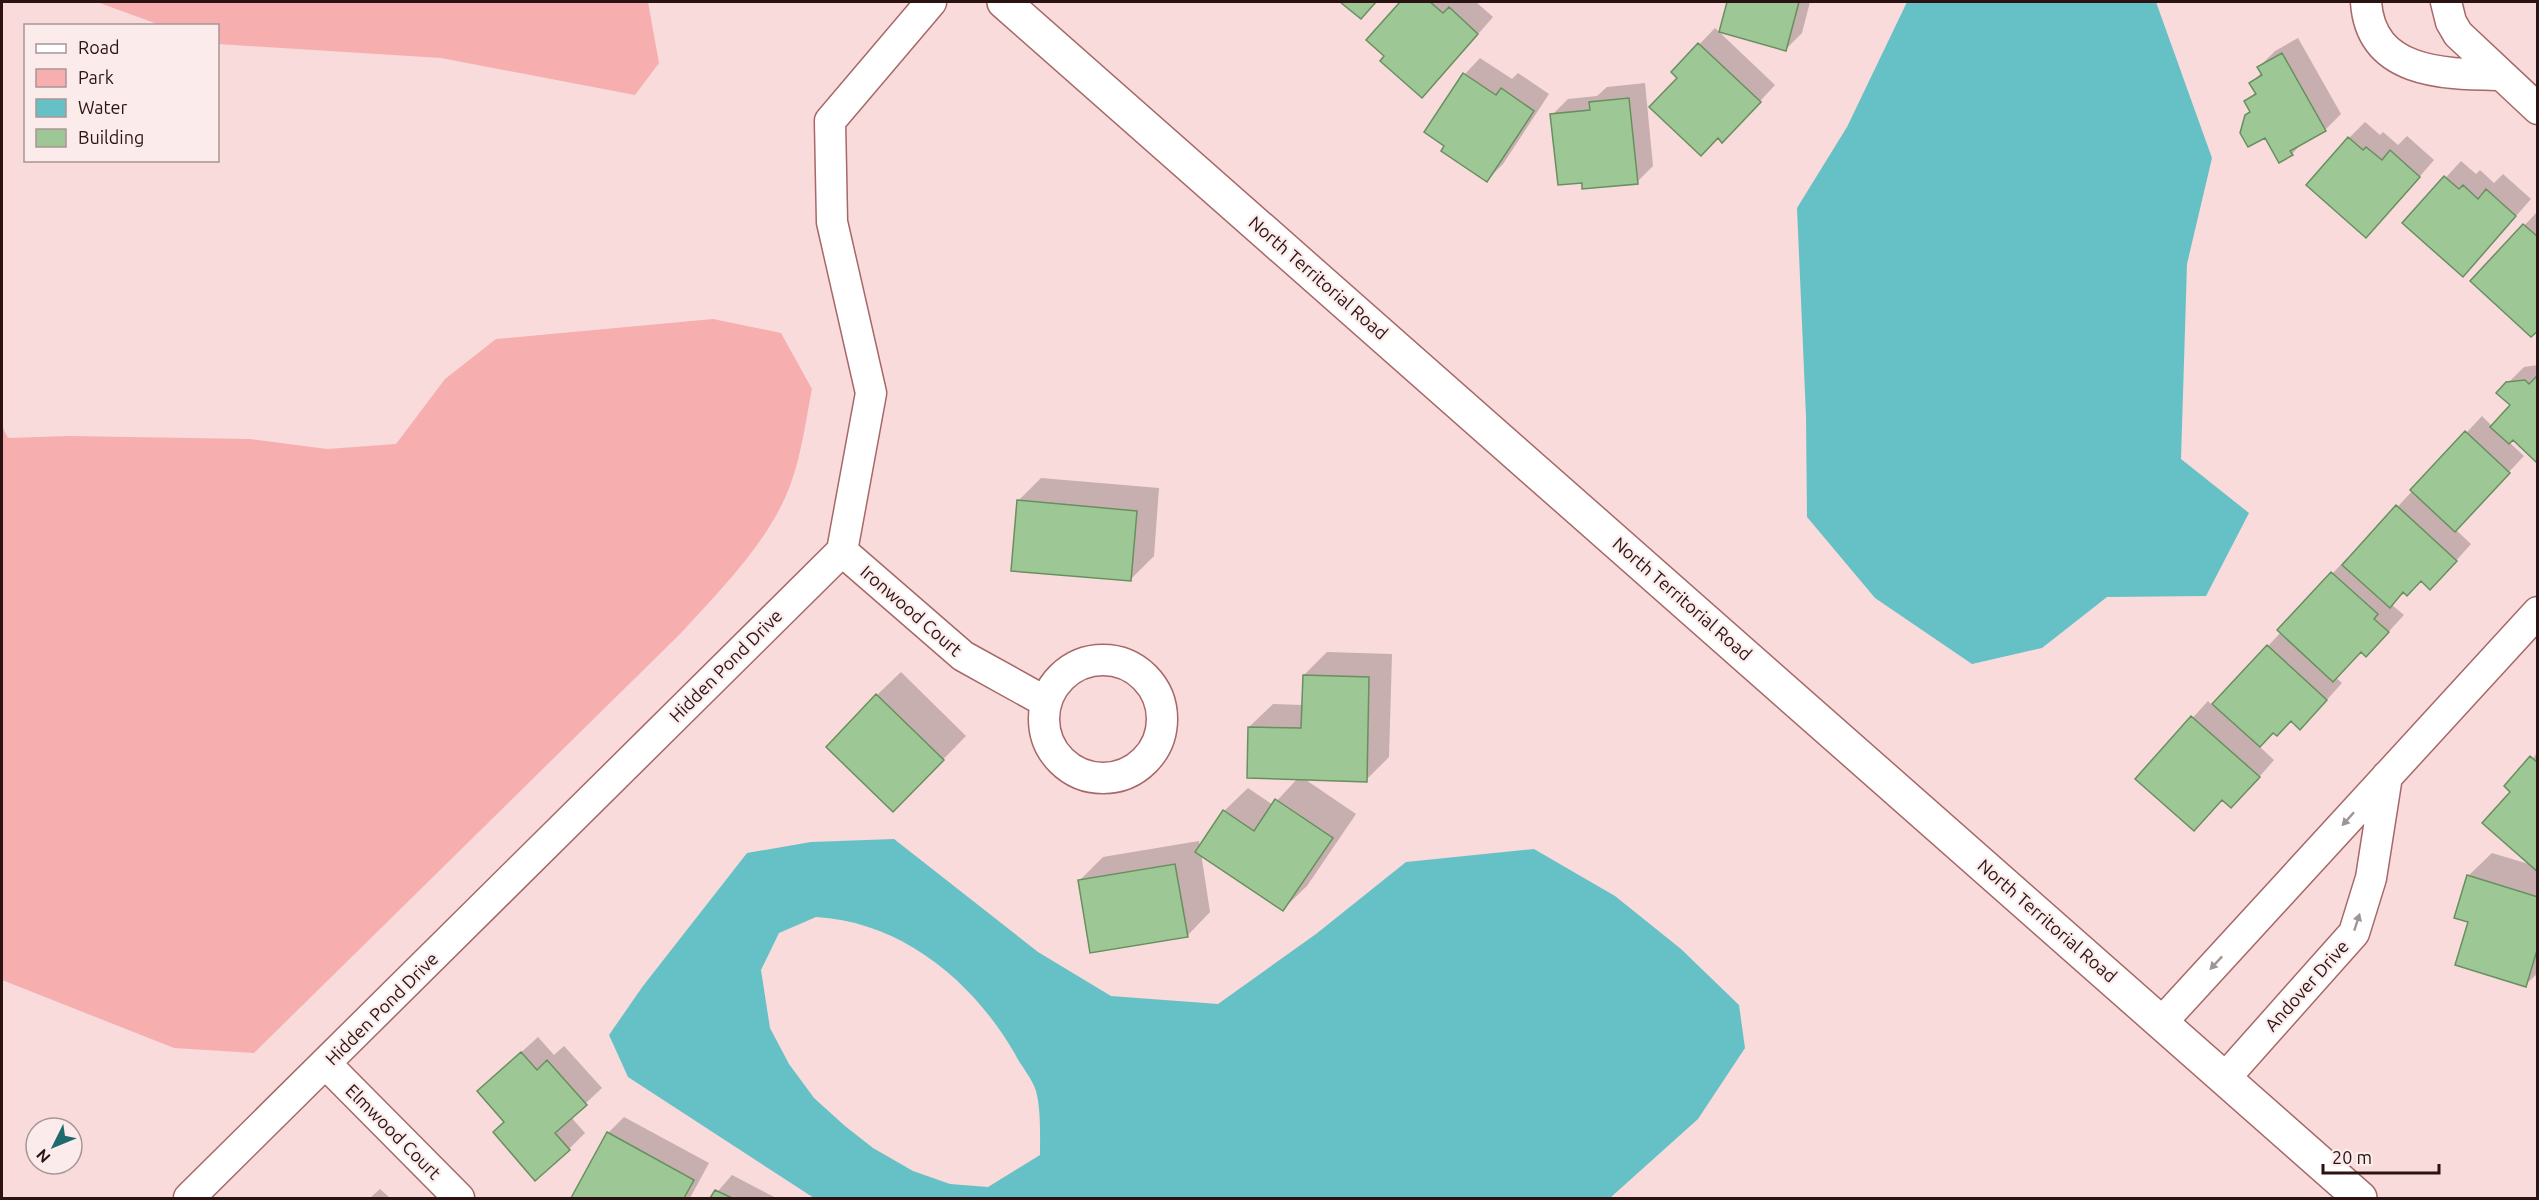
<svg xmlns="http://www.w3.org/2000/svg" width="2539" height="1200" viewBox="0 0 2539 1200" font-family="Ubuntu,sans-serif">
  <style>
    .green { fill: #f6afae }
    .water { fill: #66c1c6; fill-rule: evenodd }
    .shadow { fill: #0003 }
    .building { fill: #9ec796; stroke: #688f60; stroke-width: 1.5 }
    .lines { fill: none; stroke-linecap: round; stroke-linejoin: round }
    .minor-casing { stroke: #a76868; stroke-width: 33 }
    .secondary-casing { stroke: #a76868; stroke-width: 36 }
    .minor { stroke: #fff; stroke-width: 30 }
    .secondary { stroke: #fff; stroke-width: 33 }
    .oneway { fill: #a09595 }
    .labels { text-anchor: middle; stroke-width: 4.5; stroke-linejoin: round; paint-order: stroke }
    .street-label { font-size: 18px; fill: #2b1313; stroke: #fbeceb }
  </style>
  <rect width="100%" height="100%" fill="#f8dbda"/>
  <path class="green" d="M 97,2 L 648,2 L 659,63 L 635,95 L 441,58 L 218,44 L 218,26 L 160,25 Z
    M 713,319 L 781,333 L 812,389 C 806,419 802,451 792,480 C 772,539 722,588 681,633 L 254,1053 L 174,1048 L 2,980 L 2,426 L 8,438 L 69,436 L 250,439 L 327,449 L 396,444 L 445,379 L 496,339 Z"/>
  <path class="water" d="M 1907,2 L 2156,2 L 2212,158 L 2187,264 L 2181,459 L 2249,513 L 2206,596 L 2107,597 L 2042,648 L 1972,664 L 1875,598 L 1807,517 L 1806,416 L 1797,208 L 1847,127 Z
    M 894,839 L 1038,952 L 1111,996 L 1218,1004 L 1316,934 L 1406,862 L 1534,849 L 1615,896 L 1681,949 L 1739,1005 L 1745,1048 L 1698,1119 L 1610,1198 L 814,1198 L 628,1077 L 609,1035 L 643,986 L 747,853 L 811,842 ZM 816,917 C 902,922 973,981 1015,1054 C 1021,1066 1032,1078 1036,1091 C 1041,1109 1040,1135 1040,1155 L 988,1187 L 950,1184 L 913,1171 L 873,1148 L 845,1126 L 814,1098 L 789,1064 L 770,1028 L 761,970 L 779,933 Z"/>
  <path class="shadow" d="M 1402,2 L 1476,2 L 1493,17 L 1438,80 L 1386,56 L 1368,40 Z
    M 1729,2 L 1810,2 L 1802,33 L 1786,49 L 1721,31 Z
    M 1715,28 L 1775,85 L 1738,125 L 1673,72 Z
    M 2298,38 L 2341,114 L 2325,130 L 2304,141 L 2292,154 L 2251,111 L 2246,101 L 2256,92 L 2251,83 L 2262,72 L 2259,67 L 2275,51 Z
    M 1480,58 L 1512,79 L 1518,73 L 1549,94 L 1503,164 L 1487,180 L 1465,74 Z
    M 1645,83 L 1653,166 L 1637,182 L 1552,115 L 1568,99 L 1597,96 L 1607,87 Z
    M 2365,122 L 2380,135 L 2383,132 L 2398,145 L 2407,136 L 2434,160 L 2382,220 L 2349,138 Z
    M 2461,161 L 2476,174 L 2480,170 L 2494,183 L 2503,174 L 2531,199 L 2478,259 L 2404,223 Z
    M 2538,211 L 2538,329 L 2472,281 Z
    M 2538,365 L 2538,458 L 2513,438 L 2509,442 L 2524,456 L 2455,529 L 2471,544 L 2446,572 L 2421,580 L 2391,604 L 2404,615 L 2382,639 L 2361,650 L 2335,677 L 2342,683 L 2316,712 L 2292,719 L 2259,746 L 2274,760 L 2247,791 L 2223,799 L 2194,829 L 2137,779 L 2208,701 L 2213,706 L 2281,632 L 2279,630 L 2333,573 L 2348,557 L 2350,558 L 2482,416 L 2493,427 L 2512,405 L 2498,393 L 2524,367 Z
    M 1041,478 L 1159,488 L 1154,556 L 1130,580 L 1018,501 Z
    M 1327,652 L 1392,654 L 1389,757 L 1366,780 L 1303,778 L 1356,814 L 1307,886 L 1283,909 L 1201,853 L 1210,912 L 1187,936 L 1080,880 L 1103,857 L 1199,841 L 1200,848 L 1224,811 L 1248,788 L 1273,805 L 1298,778 L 1249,727 L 1273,704 L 1303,705 L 1304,675 Z
    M 901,672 L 966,736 L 916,787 L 877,695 Z
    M 2538,751 L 2538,973 L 2525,985 L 2470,921 L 2468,876 L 2492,853 L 2532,865 L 2512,791 Z
    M 538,1037 L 554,1055 L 564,1046 L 602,1088 L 571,1117 L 585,1133 L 569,1149 L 505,1122 L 495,1076 Z
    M 624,1117 L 709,1163 L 690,1198 L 573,1198 L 608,1133 Z
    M 732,1175 L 776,1198 L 712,1198 Z
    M 380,1189 L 390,1198 L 370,1198 Z"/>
  <path class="building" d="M 1340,2 L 1376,2 L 1361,19 Z
    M 1400,2 L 1430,2 L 1443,13 L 1449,7 L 1478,34 L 1422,98 L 1380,61 L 1384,56 L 1366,40 Z
    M 1727,2 L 1799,2 L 1786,51 L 1719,32 Z
    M 1698,43 L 1761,102 L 1722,143 L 1718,138 L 1701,156 L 1649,107 L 1677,78 L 1671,72 Z
    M 2282,53 L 2326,131 L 2290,151 L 2293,155 L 2279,163 L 2265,138 L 2248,147 L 2240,133 L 2245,115 L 2250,112 L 2244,101 L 2256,94 L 2249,83 L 2262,75 L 2257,67 Z
    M 1463,73 L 1496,95 L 1501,88 L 1534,111 L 1487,182 L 1441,151 L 1444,146 L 1424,132 Z
    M 1629,98 L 1638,184 L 1582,189 L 1582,183 L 1558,185 L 1550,114 L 1590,110 L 1589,102 Z
    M 2348,137 L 2363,150 L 2366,147 L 2382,160 L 2390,150 L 2420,177 L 2366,238 L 2306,185 Z
    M 2444,176 L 2459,189 L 2463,185 L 2478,199 L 2486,189 L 2516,216 L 2463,277 L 2402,223 Z
    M 2523,224 L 2538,237 L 2538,331 L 2531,337 L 2470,281 Z
    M 2538,375 L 2538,460 L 2536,462 L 2513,440 L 2509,444 L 2490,427 L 2510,405 L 2496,393 L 2506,382 L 2525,380 L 2529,384 Z
    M 2465,431 L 2510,473 L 2455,532 L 2410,490 Z
    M 1017,500 L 1137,511 L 1131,581 L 1011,571 Z
    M 2396,505 L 2457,561 L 2430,590 L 2421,581 L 2407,596 L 2403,592 L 2390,608 L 2342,565 Z
    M 2331,572 L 2378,614 L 2374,619 L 2389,632 L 2366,657 L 2361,652 L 2333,682 L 2277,630 Z
    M 2267,645 L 2327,700 L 2300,730 L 2291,721 L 2277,736 L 2273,733 L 2260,747 L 2212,704 Z
    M 1303,675 L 1369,677 L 1367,782 L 1247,778 L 1248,727 L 1301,728 Z
    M 876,694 L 944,760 L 893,812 L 826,747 Z
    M 2191,716 L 2260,777 L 2231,808 L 2222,800 L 2194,831 L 2135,779 Z
    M 2530,756 L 2538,763 L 2538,872 L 2482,823 L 2510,792 L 2504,786 Z
    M 1275,799 L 1333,838 L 1283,911 L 1195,852 L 1223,810 L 1254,831 Z
    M 1175,864 L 1188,937 L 1090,953 L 1078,880 Z
    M 2467,875 L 2538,897 L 2538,947 L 2526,987 L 2455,965 L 2468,922 L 2454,918 Z
    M 521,1052 L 537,1070 L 547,1060 L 587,1105 L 555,1133 L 570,1150 L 535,1181 L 493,1132 L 504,1122 L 477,1091 Z
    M 607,1132 L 694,1180 L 684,1198 L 571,1198 Z
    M 715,1190 L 732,1198 L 710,1198 Z"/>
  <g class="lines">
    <defs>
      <path id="minor" d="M 2366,2 C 2371,74 2444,74 2500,75
        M 2446,2 L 2451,22 L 2458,34 L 2538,109
        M 842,551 L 963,656 L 1046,702
        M1044 719a59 59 0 1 1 118 0a59 59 0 1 1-118 0Z
        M 2162,1022 L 2538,612
        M 327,1065 L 459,1198
        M 2225,1078 L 2354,933 L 2371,878 L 2387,776
        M 189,1198 L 842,551 L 871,393 L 832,222 L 830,121 L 931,2"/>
      <path id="secondary" d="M 1004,2 L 2360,1198"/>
    </defs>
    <use href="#minor" class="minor-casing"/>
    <use href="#secondary" class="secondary-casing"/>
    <use href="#minor" class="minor"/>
    <use href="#secondary" class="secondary"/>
  </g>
  <defs><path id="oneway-solid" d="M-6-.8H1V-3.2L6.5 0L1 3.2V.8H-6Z" transform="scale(1.5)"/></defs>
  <g class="oneway">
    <use href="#oneway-solid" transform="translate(2348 819) rotate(132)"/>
    <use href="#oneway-solid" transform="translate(2357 922) rotate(-72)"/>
    <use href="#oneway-solid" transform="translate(2216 963) rotate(133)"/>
  </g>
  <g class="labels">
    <g class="street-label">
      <text transform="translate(1318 278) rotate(41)" y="6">North Territorial Road</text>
      <text transform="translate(1682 599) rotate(41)" y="6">North Territorial Road</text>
      <text transform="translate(911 611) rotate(41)" y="6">Ironwood Court</text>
      <text transform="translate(726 666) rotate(-45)" y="6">Hidden Pond Drive</text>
      <text transform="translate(2047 921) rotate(41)" y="6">North Territorial Road</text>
      <text transform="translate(2307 986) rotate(-48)" y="6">Andover Drive</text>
      <text transform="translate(382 1009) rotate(-45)" y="6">Hidden Pond Drive</text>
      <text transform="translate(393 1132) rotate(45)" y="6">Elmwood Court</text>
    </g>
  </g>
  <rect width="2539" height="1200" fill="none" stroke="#2b1313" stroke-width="6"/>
  <rect x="24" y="24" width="195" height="138" fill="#fbeceb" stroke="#a89595" stroke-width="1.5"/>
  <rect x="36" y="44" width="30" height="9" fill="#ffffff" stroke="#a89595" stroke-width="1.5"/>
  <text x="78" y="54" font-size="18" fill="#2b1313">Road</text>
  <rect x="36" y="69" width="30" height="18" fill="#f6afae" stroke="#a89595" stroke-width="1.5"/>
  <text x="78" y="84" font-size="18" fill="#2b1313">Park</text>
  <rect x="36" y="99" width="30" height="18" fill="#66c1c6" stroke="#a89595" stroke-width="1.5"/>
  <text x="78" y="114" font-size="18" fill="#2b1313">Water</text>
  <rect x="36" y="129" width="30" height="18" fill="#9ec796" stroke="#a89595" stroke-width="1.5"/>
  <text x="78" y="144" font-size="18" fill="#2b1313">Building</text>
  <g transform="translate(54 1146) rotate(227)"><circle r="28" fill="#fbeceb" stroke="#a89595" stroke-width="1.5"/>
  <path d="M0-4.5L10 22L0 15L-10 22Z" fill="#1e6b6f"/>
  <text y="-9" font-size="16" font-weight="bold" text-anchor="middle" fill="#2b1313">N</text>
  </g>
  <path d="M2323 1164v9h116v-9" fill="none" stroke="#2b1313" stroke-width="3"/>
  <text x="2332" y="1164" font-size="18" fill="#2b1313" stroke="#fbeceb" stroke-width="4.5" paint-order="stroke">20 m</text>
</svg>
